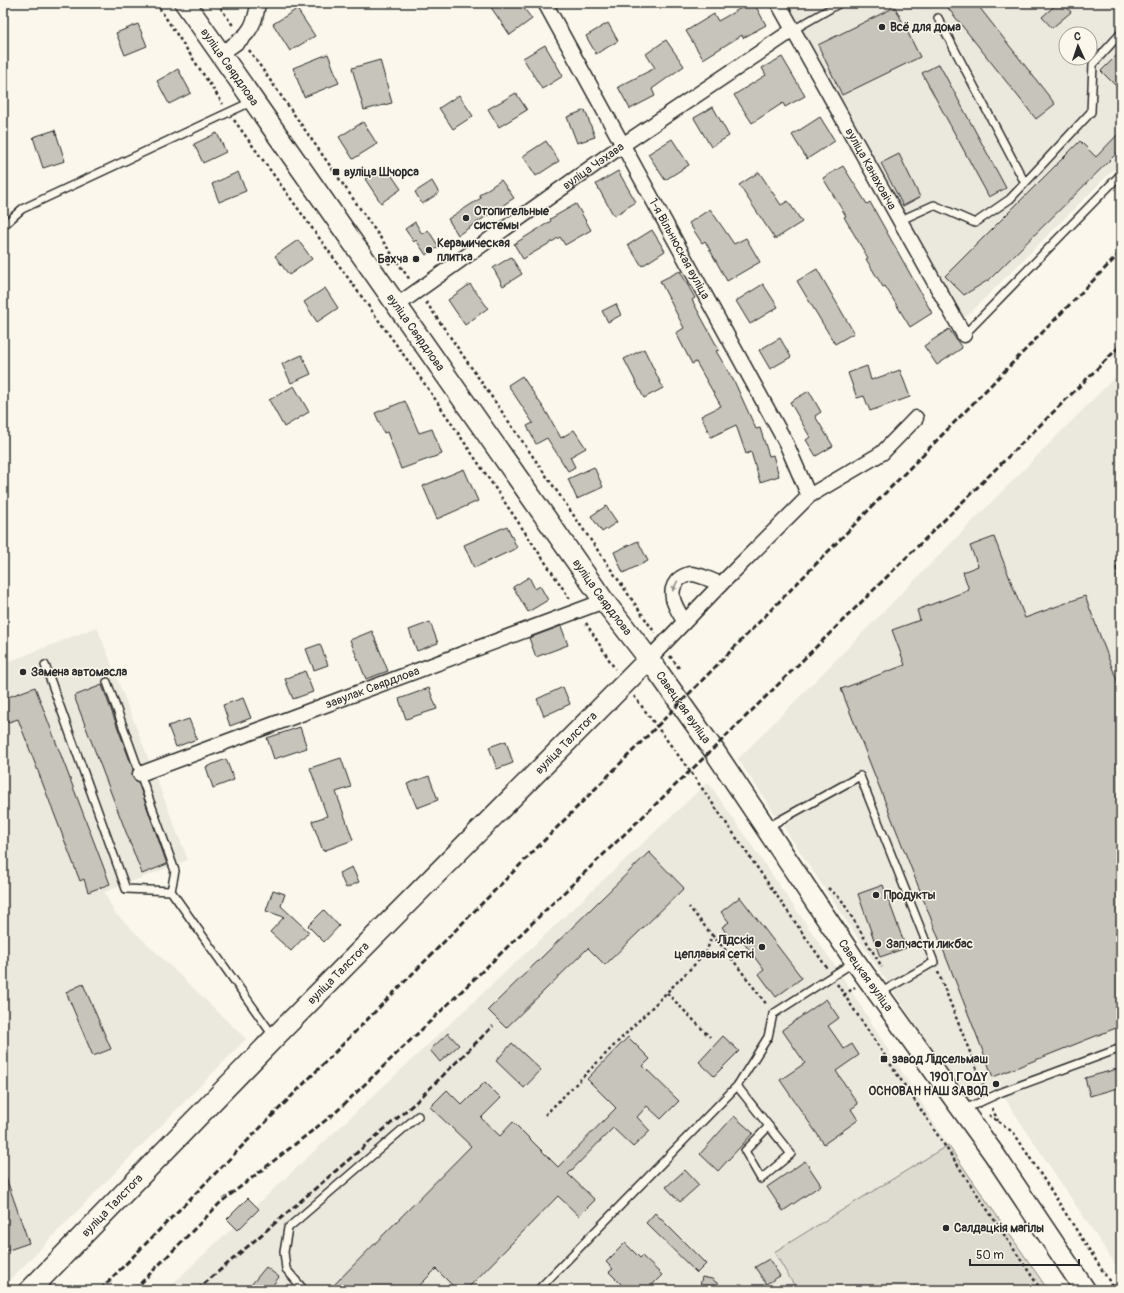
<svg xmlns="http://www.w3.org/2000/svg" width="1124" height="1293" viewBox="0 0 1124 1293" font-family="Pangolin,sans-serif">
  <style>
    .built { fill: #ebe8de; fill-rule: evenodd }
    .green { fill: #dddad0; stroke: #84827e }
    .building { fill: #c7c4bc; stroke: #2b2b2b }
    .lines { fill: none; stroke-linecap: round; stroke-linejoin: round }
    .service-casing { stroke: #2b2b2b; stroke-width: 10 }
    .minor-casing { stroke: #2b2b2b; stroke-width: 17 }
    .secondary-casing { stroke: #2b2b2b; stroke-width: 23 }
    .path { stroke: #2b2b2b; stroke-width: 2.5; stroke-dasharray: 3 3; stroke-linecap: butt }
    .service { stroke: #fbf7ec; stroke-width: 7 }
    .minor { stroke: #fbf7ec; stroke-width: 14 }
    .secondary { stroke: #fbf7ec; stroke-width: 20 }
    .rail { stroke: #2b2b2b; stroke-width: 3; stroke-dasharray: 6 3; stroke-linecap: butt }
    .oneway { fill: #93918c }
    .poi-dot { fill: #2b2b2b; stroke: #fbf7ec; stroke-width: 1.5 }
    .labels { text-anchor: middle; stroke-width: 3; stroke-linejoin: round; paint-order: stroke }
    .poi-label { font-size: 12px; font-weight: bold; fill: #2b2b2b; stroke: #fbf7ec; text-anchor: start }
    .street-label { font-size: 12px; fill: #2b2b2b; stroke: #fbf7ec }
  </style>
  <rect width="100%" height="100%" fill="#fbf7ec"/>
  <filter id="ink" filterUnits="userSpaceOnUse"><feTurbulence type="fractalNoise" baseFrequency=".025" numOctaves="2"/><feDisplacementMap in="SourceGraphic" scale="8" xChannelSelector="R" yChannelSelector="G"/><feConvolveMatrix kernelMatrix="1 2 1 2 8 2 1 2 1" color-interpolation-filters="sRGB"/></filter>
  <g filter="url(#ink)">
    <path class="built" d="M 785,3 L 1121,3 L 1121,162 L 957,326 ZM 1066,34 L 1090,34 L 1090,58 L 1066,58 Z
      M 1121,371 L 1121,1273 L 1009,1105 L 999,1087 L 966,1100 L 738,759 Z
      M 97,627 L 188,860 L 105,892 L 113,911 L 246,1039 L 3,1287 L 3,664 Z
      M 708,782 L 842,976 L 948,1145 L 774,1252 L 797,1290 L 166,1290 Z"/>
    <path class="green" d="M 948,1145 L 1048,1290 L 797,1290 L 774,1252 Z"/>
    <path class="building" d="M 488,3 L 520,3 L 532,19 L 510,35 Z
      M 750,3 L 754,3 L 766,25 L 743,38 L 742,35 L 703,59 L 686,31 L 714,14 L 718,21 Z
      M 944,3 L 976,3 L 1055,104 L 1036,119 Z
      M 1058,3 L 1063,3 L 1071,12 L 1052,28 L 1042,17 Z
      M 895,7 L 920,57 L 842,95 L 818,45 Z
      M 297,9 L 315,36 L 290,51 L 273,24 Z
      M 608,23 L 618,41 L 596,54 L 586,36 Z
      M 138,24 L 147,46 L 125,55 L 116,33 Z
      M 666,40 L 684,66 L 652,89 L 655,96 L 630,109 L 618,87 L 655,68 L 646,54 Z
      M 545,45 L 563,76 L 542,89 L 523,58 Z
      M 1121,51 L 1121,91 L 1101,71 Z
      M 328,54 L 339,83 L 304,97 L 293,68 Z
      M 782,57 L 805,96 L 785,107 L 783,103 L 752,123 L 734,95 L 766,75 L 762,68 Z
      M 380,60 L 392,103 L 364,110 L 352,68 Z
      M 939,64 L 1006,188 L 989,197 L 922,73 Z
      M 178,69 L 191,93 L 169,104 L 157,81 Z
      M 516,93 L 527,110 L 499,127 L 488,109 Z
      M 459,95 L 473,116 L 453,129 L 439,108 Z
      M 713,107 L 729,136 L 711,147 L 694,118 Z
      M 585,110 L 595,137 L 577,143 L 567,117 Z
      M 820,117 L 835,141 L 807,159 L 792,135 Z
      M 363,122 L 377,144 L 353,159 L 339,137 Z
      M 55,130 L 65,161 L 43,168 L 33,137 Z
      M 1121,131 L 1121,149 L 990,279 L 964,295 L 945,276 L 1080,141 L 1096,157 Z
      M 217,133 L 226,152 L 203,163 L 194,144 Z
      M 672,139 L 689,165 L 665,180 L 648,154 Z
      M 546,141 L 559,161 L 536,176 L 523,156 Z
      M 899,154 L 920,197 L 903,206 L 881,163 Z
      M 385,166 L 401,189 L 381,203 L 365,179 Z
      M 843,166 L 867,204 L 870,202 L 932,313 L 910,327 L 885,286 L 883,287 L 866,259 L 868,258 L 844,217 L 846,216 L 823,178 Z
      M 618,171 L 636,202 L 614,216 L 596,184 Z
      M 238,172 L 246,191 L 219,202 L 212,184 Z
      M 759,172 L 781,205 L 788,201 L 802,222 L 775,239 L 739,185 Z
      M 501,180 L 514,198 L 458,235 L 448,219 L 481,198 L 479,195 Z
      M 432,181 L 439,193 L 422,204 L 415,192 Z
      M 576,204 L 591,230 L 565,245 L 560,237 L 523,259 L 514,244 L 551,221 L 550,219 Z
      M 710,209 L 734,244 L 746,238 L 760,262 L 727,281 L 705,241 L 702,243 L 689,223 Z
      M 415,222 L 422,234 L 428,230 L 439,247 L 426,255 L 416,240 L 414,242 L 405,229 Z
      M 652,230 L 665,251 L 642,266 L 628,245 Z
      M 298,240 L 312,259 L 289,275 L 275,256 Z
      M 511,257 L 522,274 L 503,286 L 493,268 Z
      M 817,269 L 854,333 L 835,344 L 797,281 Z
      M 680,271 L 695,298 L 692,300 L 719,350 L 716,351 L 735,383 L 756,429 L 760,428 L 769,456 L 773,455 L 779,476 L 760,482 L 751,452 L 746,454 L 736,425 L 711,437 L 701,416 L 721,406 L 696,362 L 692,364 L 676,333 L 684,328 L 660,281 Z
      M 470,284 L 488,308 L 465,325 L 448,300 Z
      M 763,284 L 778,307 L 750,324 L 736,301 Z
      M 325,288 L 338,308 L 317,322 L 304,302 Z
      M 616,304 L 621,315 L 608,322 L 602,311 Z
      M 949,329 L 962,348 L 937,365 L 924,346 Z
      M 780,338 L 791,357 L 770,369 L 759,350 Z
      M 644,349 L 663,388 L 644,398 L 624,359 Z
      M 302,355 L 311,374 L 291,383 L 282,364 Z
      M 867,366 L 871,380 L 900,370 L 910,397 L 870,411 L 864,396 L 857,398 L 848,373 Z
      M 522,376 L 547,413 L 561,438 L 574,430 L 586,448 L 570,457 L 575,467 L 568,471 L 547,438 L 536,444 L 527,426 L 533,423 L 508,385 Z
      M 294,386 L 309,412 L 284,427 L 269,400 Z
      M 809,391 L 821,412 L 815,416 L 833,446 L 816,456 L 806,440 L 810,437 L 790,402 Z
      M 405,401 L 419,433 L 432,429 L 442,454 L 401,469 L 387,432 L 384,433 L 375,413 Z
      M 594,467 L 603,487 L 577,499 L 568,479 Z
      M 464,469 L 478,501 L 437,519 L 423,486 Z
      M 606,506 L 617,522 L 602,532 L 591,516 Z
      M 507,526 L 517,548 L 474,568 L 464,545 Z
      M 994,537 L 1025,618 L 1085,596 L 1121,691 L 1121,1026 L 993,1077 L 841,689 L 905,665 L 892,630 L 920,620 L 917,610 L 969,590 L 963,572 L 978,566 L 970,546 Z
      M 638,541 L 648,561 L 623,573 L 614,552 Z
      M 529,577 L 535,589 L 540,586 L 548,600 L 528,612 L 513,587 Z
      M 430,622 L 438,643 L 417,651 L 409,630 Z
      M 561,626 L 568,645 L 536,657 L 529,638 Z
      M 372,631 L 388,671 L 366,679 L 350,640 Z
      M 320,644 L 328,665 L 314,670 L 306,649 Z
      M 305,671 L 313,692 L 293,699 L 285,679 Z
      M 102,685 L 133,769 L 132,777 L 138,782 L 167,864 L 142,874 L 74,696 Z
      M 35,687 L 110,884 L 88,892 L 84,879 L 80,881 L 18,719 L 3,724 L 3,699 Z
      M 563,687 L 570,704 L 544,716 L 537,699 Z
      M 429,688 L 437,709 L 406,719 L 399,699 Z
      M 243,698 L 251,718 L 230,726 L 223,705 Z
      M 189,719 L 197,739 L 176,747 L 168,726 Z
      M 300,727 L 307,748 L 274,759 L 267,738 Z
      M 506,741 L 513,763 L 497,769 L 489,747 Z
      M 341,758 L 351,787 L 336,792 L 353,840 L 323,851 L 312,821 L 327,816 L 310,768 Z
      M 226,759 L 234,780 L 213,788 L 206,767 Z
      M 429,776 L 438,800 L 417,808 L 407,784 Z
      M 649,852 L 684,888 L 605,965 L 588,948 L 506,1028 L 488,1010 Z
      M 352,867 L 359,882 L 346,888 L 339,873 Z
      M 883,885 L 906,948 L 880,957 L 858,894 Z
      M 273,890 L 285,894 L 281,906 L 309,932 L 291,951 L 270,932 L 284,917 L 266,911 Z
      M 740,897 L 802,978 L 776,997 L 759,974 L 764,970 L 738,935 L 731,940 L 722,927 L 729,922 L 721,912 Z
      M 324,910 L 339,926 L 324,942 L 308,926 Z
      M 83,984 L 111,1049 L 93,1056 L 66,992 Z
      M 826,999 L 839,1018 L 828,1026 L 844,1049 L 852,1044 L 859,1055 L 836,1071 L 858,1104 L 851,1109 L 858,1120 L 824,1144 L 780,1080 L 805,1063 L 782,1030 Z
      M 448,1033 L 459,1045 L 440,1062 L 430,1050 Z
      M 723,1036 L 739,1051 L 714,1076 L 699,1062 Z
      M 628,1037 L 650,1059 L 643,1066 L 679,1101 L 661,1119 L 647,1106 L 637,1117 L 650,1131 L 633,1147 L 613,1128 L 568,1174 L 595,1200 L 579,1216 L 558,1196 L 466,1290 L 457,1290 L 436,1269 L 415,1290 L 329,1290 L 471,1146 L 430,1107 L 447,1090 L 462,1105 L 485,1082 L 501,1098 L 481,1118 L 500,1136 L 513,1122 L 558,1167 L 616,1108 L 587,1079 Z
      M 512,1043 L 541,1070 L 524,1088 L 496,1061 Z
      M 1117,1069 L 1121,1087 L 1090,1096 L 1085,1078 Z
      M 734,1116 L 753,1133 L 718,1171 L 700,1154 Z
      M 805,1161 L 821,1185 L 783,1211 L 767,1187 Z
      M 685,1170 L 699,1185 L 680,1202 L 666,1187 Z
      M 3,1175 L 5,1175 L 29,1243 L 3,1252 Z
      M 248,1198 L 259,1209 L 238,1230 L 227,1219 Z
      M 655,1213 L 706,1264 L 697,1273 L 646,1223 Z
      M 625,1243 L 640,1258 L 642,1256 L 662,1275 L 647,1290 L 627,1290 L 609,1272 L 613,1269 L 606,1262 Z
      M 769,1259 L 780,1276 L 766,1284 L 755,1267 Z
      M 266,1267 L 279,1277 L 269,1290 L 257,1290 L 251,1285 Z
      M 702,1277 L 712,1279 L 726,1290 L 699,1290 Z"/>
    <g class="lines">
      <defs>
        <path id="service" d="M 938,18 L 1025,183
          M 793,30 L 840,3
          M 901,220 L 934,205 L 975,223 L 1010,199 L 1091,112 L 1093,64 L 1121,33
          M 3,226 L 22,209 L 253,101
          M 964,335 L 1121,174
          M 45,665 L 126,889 L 171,891
          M 107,682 L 175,871 L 171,891 L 274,1037
          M 766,828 L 860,776 L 934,962 L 880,993
          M 737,1086 L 791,1154 L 761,1179 L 745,1151 L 769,1126
          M 963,1110 L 1002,1092 L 1121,1048
          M 304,1290 L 286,1269 L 284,1252 L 288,1228 L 418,1116
          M 538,1290 L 737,1086 L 768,1037 L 773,1014 L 854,962"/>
        <g id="minor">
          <path id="s1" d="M 545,3 L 786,443 L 809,496"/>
          <path id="s2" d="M 778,3 L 964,335"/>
          <path d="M 220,54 C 243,39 255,32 258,3"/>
          <path id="s3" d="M 396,306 L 624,144 L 793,30"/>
          <path d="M 684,621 C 677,609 666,594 677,581 C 681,577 684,575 691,574 C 700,574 712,581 721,584"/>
          <path d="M 649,659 L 721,584 L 809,496 L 882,453 L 916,418"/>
          <path id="s4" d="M 140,774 L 604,601"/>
        </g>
        <g id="secondary">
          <path id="s5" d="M 185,3 L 604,601 L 649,659 L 713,749 L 855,961 L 994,1154 L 1085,1290"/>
          <path id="s6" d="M 30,1290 L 275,1037 L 649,659"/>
        </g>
      </defs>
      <use href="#service" class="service-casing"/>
      <use href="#minor" class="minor-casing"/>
      <use href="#secondary" class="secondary-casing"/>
      <path class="path" d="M 156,3 L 223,104
        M 217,3 L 234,27
        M 249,50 L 410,280
        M 234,120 L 429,390 L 570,599
        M 388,264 L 396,258
        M 426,302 L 655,633
        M 586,623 L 615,669
        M 670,656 L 679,668
        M 634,696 L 690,771 L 827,968
        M 828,888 L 841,899 L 882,967
        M 712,935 L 723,947 L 767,1005
        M 938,972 L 985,1090
        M 837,984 L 1041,1290
        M 667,993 L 710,1037
        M 844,995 L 855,987
        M 992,1108 L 998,1121
        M 545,1115 L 706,953 L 712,935 L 689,907
        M 989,1115 L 1014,1133 L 1115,1290"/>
      <use href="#service" class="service"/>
      <use href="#minor" class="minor"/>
      <use href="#secondary" class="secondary"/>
      <path class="rail" d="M 1121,530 L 1117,568 L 1121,598
        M 100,1290 L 680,703 L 1121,252
        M 134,1290 L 221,1202 L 335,1113 L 713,749 L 1121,345
        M 197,1290 L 416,1102 L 493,1026"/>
    </g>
    <defs><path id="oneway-solid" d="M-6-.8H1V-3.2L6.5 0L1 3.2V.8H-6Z"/></defs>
    <use class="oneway" href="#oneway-solid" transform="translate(675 586) rotate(116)"/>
  </g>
  <g class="poi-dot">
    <circle cx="882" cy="27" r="4"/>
    <rect x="332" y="168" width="8" height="8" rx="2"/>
    <circle cx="466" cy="218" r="4"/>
    <circle cx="429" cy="250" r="4"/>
    <circle cx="416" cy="259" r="4"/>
    <circle cx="23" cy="672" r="4"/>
    <circle cx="876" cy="895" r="4"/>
    <circle cx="878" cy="944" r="4"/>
    <circle cx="762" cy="947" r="4"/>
    <rect x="880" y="1055" width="8" height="8" rx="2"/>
    <circle cx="996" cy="1084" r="4"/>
    <circle cx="946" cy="1228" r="4"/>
  </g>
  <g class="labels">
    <g class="poi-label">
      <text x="890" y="31">Всё для дома</text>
      <text x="344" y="176">вуліца Шчорса</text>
      <text x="474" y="215">Отопительные<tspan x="474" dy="14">системы</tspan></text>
      <text x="437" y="247">Керамическая<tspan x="437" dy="14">плитка</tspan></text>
      <text x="408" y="263" text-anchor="end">Бахча</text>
      <text x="31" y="676">Замена автомасла</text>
      <text x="884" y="899">Продукты</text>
      <text x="754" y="944" text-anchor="end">Лідскія<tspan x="754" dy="14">цеплавыя сеткі</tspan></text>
      <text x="886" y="948">Запчасти ликбас</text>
      <text x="892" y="1063">завод Лідсельмаш</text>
      <text x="988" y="1081" text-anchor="end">1901 ΓΟΔΥ<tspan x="988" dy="14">ОСНОВАН НАШ ЗАВОД</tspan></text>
      <text x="954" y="1232">Салдацкія магілы</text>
    </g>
    <g class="street-label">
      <text dy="4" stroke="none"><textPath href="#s5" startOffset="78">вуліца Свярдлова</textPath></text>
      <text dy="4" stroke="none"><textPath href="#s3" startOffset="242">вуліца Чэхава</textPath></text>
      <text dy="4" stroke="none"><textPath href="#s2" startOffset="190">вуліца Канаховіча</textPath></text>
      <text dy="4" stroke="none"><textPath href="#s1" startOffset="280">1-я Вільнюская вуліца</textPath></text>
      <text dy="4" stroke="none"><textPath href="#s5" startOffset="402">вуліца Свярдлова</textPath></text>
      <text dy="4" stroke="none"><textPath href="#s5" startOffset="726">вуліца Свярдлова</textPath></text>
      <text dy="4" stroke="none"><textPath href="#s4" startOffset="248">завулак Свярдлова</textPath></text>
      <text dy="4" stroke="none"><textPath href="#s5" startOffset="863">Савецкая вуліца</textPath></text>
      <text dy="4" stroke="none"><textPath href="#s6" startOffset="766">вуліца Талстога</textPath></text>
      <text dy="4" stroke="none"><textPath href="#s6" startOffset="442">вуліца Талстога</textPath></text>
      <text dy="4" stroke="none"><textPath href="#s5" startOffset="1187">Савецкая вуліца</textPath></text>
      <text dy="4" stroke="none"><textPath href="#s6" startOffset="118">вуліца Талстога</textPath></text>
    </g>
  </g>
  <rect width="1124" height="1293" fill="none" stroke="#fbf7ec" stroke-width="16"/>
  <rect x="8" y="8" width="1108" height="1277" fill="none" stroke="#2b2b2b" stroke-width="1.5" filter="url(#ink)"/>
  <g transform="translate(1078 46) rotate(357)"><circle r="19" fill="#fbf7ec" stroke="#a8a59f"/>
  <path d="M0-3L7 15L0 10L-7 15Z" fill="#2b2b2b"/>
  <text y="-6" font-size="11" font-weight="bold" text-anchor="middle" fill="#2b2b2b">С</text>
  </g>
  <path d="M970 1259v6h109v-6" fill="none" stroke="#2b2b2b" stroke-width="2"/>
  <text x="976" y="1259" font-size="12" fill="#2b2b2b" stroke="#fbf7ec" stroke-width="3" paint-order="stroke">50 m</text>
</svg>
